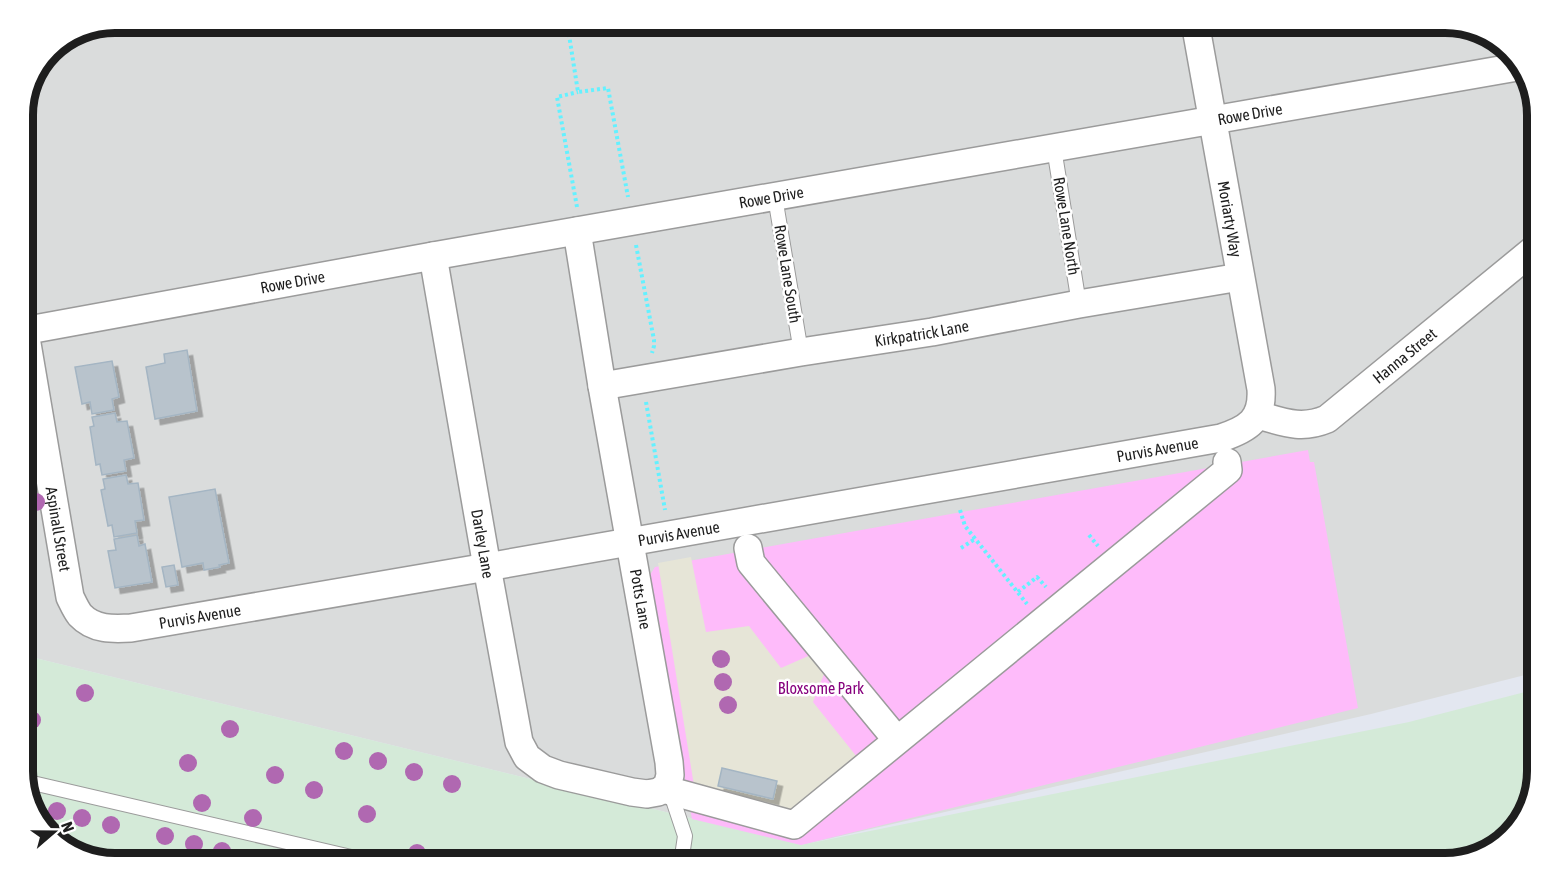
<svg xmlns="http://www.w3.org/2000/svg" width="1560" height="886" viewBox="0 0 1560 886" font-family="'Asap Condensed',sans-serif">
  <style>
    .residential { fill: #dadcdc }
    .industrial { fill: #d4ead8 }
    .park { fill: #febbfa }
    .plaza { fill: #e6e5d7 }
    .building { fill: #b8c3cc; stroke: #a4b5c3; stroke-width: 1.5; filter: url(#shadow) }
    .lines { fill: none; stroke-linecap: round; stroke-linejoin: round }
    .lane-casing { stroke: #9b9b9b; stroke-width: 16 }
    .street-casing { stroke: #9b9b9b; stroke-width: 30 }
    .path { stroke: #64f1ff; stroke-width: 4; stroke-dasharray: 3 3; stroke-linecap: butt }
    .lane { stroke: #fff; stroke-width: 14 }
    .street { stroke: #fff; stroke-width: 27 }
    .tree { fill: #b068b1 }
    .labels { text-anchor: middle; stroke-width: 5; stroke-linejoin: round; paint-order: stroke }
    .street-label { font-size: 16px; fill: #1e1e1e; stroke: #fff }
    .park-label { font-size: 16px; fill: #86017d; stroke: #fff }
    .rim { fill: none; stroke: #1e1e1e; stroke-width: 8 }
  </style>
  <defs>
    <filter id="shadow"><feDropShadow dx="5.5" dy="5.5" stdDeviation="0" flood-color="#0004"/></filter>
  </defs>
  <rect width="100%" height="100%" fill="#e3e7f0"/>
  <path class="residential" d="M 1445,22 L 1491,35 L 1525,68 L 1537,109 L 1537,672 L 1371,714 L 801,845 L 23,655 L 23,109 L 50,49 L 115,23 Z"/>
  <path class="industrial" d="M 23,655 L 801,845 L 1409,722 L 1537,689 L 1537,771 L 1525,817 L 1492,851 L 1445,863 L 115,863 L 69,851 L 35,818 L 23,777 Z"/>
  <path class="park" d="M 1308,450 L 1310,462 L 1314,462 L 1358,708 L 801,845 L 692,819 L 648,578 L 655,567 Z"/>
  <path class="plaza" d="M 691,557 L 706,632 L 749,626 L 781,668 L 822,650 L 830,659 L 813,702 L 865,767 L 794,825 L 696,798 L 658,563 Z"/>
  <path class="building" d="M 187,350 L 197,411 L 155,419 L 146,367 L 165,363 L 164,354 Z
    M 112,361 L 119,397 L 112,399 L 114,410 L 92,414 L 90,402 L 82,404 L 75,367 Z
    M 115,413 L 117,422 L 127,421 L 134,458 L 124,460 L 126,471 L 102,475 L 100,464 L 96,465 L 90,427 L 94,426 L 92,417 Z
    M 126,475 L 128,484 L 138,483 L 144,520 L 135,521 L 137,533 L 114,537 L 112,525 L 108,526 L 101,490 L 105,489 L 103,479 Z
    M 215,489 L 229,563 L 219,565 L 220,567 L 204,570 L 203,563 L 182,567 L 169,497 Z
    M 137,535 L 139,546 L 145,544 L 152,582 L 115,588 L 108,551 L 116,550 L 114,539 Z
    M 174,565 L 178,585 L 166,587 L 162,567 Z
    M 722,768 L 777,781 L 773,799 L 718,786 Z"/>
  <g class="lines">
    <defs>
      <path id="lane" d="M 1054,148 L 1079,304
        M 775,197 L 801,352
        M 24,781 L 377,863
        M 666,792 L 673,800 L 685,836 L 681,863"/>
      <g id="street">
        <path id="s1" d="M 433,256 L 487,567 L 519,742 L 527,757 L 543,769 L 559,775 L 632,792 L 647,794 L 658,792 L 667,787 L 670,775 L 669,762 L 602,386 L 577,231"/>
        <path id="s2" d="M 23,320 L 70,597 C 73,603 76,610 80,615 C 94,630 113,629 131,628 L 487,567 L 1221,438 C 1248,429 1263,420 1261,389 L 1195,22"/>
        <path id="s3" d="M 23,331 L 433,256 L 1523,66"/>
        <path id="s4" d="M 602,386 L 801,352 L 932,332 L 1079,304 L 1240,277"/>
        <path id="s5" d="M 1258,415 C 1283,422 1301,430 1327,419 L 1537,247"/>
        <path d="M 748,548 L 751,563 L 897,740"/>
        <path d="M 663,789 L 794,825 L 1228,470 L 1227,462"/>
      </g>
    </defs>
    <use href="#lane" class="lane-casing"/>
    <use href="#street" class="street-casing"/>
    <path class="path" d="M 567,22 L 578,92 L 608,88 L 628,197
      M 577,207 L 557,97 L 578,92
      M 636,245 L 654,340 L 654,346 L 652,353
      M 646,402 L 665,510
      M 960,510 L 965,526 L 1027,604
      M 1089,535 L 1098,546
      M 961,548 L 975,539
      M 1018,592 L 1037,577 L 1046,587"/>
    <use href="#lane" class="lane"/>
    <use href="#street" class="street"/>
  </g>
  <g class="tree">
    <circle cx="36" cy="502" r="9"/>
    <circle cx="721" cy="659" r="9"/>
    <circle cx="723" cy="682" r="9"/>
    <circle cx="85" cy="693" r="9"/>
    <circle cx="728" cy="705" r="9"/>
    <circle cx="32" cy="720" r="9"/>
    <circle cx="230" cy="729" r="9"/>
    <circle cx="344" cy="751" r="9"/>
    <circle cx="378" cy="761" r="9"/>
    <circle cx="188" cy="763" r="9"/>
    <circle cx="414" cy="772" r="9"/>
    <circle cx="275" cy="775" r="9"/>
    <circle cx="452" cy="784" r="9"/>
    <circle cx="314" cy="790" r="9"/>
    <circle cx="202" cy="803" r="9"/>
    <circle cx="57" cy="811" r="9"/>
    <circle cx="367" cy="814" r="9"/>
    <circle cx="82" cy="818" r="9"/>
    <circle cx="253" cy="818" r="9"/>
    <circle cx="111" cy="825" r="9"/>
    <circle cx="165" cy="836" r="9"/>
    <circle cx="194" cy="844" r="9"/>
    <circle cx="222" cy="851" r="9"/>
    <circle cx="417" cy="853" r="9"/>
  </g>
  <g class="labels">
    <g class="street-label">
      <text dy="6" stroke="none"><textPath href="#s3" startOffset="1246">Rowe Drive</textPath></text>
      <text dy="6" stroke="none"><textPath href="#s3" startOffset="760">Rowe Drive</textPath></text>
      <text transform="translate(1230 219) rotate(80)" y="6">Moriarty Way</text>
      <text transform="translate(1067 226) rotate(81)" y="6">Rowe Lane North</text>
      <text transform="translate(788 274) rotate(81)" y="6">Rowe Lane South</text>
      <text dy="6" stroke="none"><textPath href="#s3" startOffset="274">Rowe Drive</textPath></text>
      <text dy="6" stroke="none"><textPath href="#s4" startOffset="324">Kirkpatrick Lane</textPath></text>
      <text dy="6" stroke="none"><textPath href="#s5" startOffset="171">Hanna Street</textPath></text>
      <text dy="6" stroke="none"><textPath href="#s2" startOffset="1398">Purvis Avenue</textPath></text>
      <text dy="6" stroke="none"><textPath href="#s2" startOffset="212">Aspinall Street</textPath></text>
      <text dy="6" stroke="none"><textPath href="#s2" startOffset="912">Purvis Avenue</textPath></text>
      <text dy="6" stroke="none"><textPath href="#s1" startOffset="292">Darley Lane</textPath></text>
      <text transform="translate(641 599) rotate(80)" y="6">Potts Lane</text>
      <text dy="6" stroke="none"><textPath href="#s2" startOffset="426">Purvis Avenue</textPath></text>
    </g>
    <g class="park-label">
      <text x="821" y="694">Bloxsome Park</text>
    </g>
  </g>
  <path d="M0 0H1560V886H0ZM115 33H1445A82 82 0 0 1 1527 115V771A82 82 0 0 1 1445 853H115A82 82 0 0 1 33 771V115A82 82 0 0 1 115 33Z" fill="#fff" fill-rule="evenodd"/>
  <path class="rim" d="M115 33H1445A82 82 0 0 1 1527 115V771A82 82 0 0 1 1445 853H115A82 82 0 0 1 33 771V115A82 82 0 0 1 115 33Z"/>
  <g transform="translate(54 832) rotate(70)" stroke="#ffffff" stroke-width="4.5" paint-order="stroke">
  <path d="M0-4.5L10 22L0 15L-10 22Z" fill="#1e1e1e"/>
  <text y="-9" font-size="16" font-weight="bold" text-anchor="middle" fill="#1e1e1e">N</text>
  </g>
</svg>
